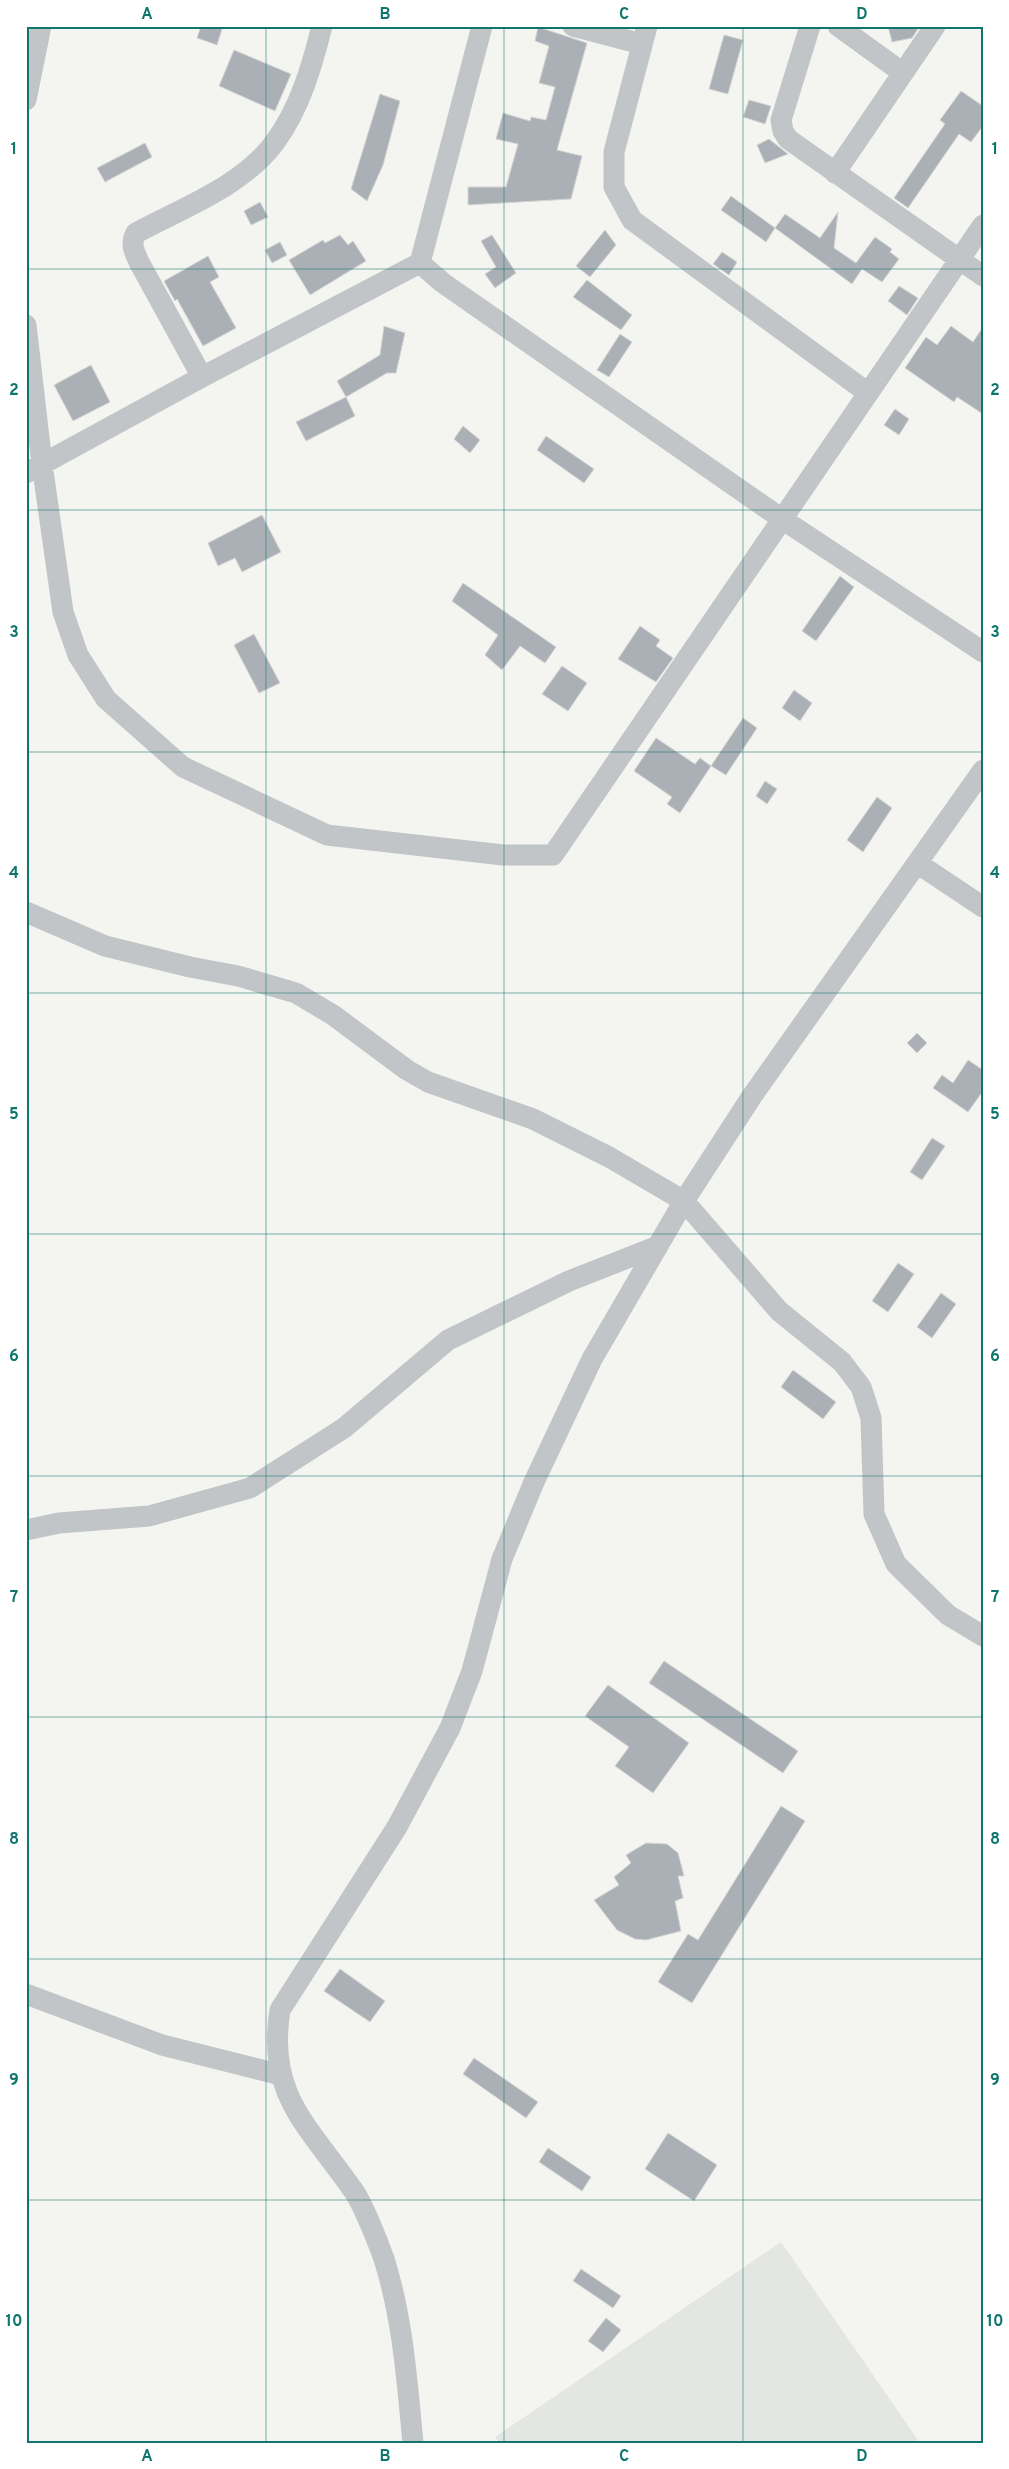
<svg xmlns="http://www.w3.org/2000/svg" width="1009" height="2469" viewBox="0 0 1009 2469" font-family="Overpass,sans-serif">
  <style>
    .built { fill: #e4e6e3 }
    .building { fill: #aab0b6; stroke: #d5d5d3 }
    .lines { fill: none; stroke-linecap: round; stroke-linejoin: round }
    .minor { stroke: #c1c5c8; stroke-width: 21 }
    .grid { fill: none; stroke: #0f766e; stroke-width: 1; stroke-opacity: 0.55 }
    .neatline { fill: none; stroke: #0f766e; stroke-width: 2 }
    .grid-label { font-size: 16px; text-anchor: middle; font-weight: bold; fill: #0f766e }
  </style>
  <rect width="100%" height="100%" fill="#f4f4f0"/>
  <path class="built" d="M 781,2242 L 920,2443 L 499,2443 L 495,2437 Z"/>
  <path class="building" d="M 201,26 L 223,26 L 217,45 L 197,38 Z
    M 888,26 L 920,26 L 912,38 L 892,42 Z
    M 538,27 L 587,43 L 557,150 L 582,156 L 571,199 L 468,205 L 468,187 L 506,187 L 518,144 L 496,139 L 503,113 L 530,121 L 531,117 L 546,120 L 555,87 L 539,83 L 549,46 L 535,41 Z
    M 724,35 L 743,40 L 728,94 L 709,89 Z
    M 234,50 L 291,74 L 275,111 L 219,86 Z
    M 961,91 L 983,106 L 983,126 L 971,142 L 959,134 L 908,208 L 894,198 L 945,124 L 940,120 Z
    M 380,94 L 400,101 L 383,165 L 367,201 L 351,189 Z
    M 749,100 L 771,106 L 765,124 L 743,117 Z
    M 769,139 L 788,154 L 765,163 L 757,145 Z
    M 145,143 L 152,157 L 105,182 L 97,168 Z
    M 731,196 L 775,228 L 766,242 L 721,210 Z
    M 260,202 L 268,217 L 251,225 L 244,211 Z
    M 838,212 L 834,248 L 856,263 L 875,237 L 892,249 L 890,252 L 899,259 L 882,282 L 862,269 L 852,284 L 775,228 L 785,214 L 820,238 Z
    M 605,230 L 616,245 L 590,277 L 576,266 Z
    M 340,235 L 348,245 L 353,241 L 366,261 L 310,295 L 289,260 L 323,240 L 325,243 Z
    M 492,235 L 516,273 L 495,288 L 485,274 L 496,267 L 481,241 Z
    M 280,242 L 287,255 L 272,263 L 265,250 Z
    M 722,252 L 737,262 L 729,275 L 713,264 Z
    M 208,256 L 219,277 L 210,282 L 236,328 L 203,346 L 177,299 L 175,301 L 164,281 Z
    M 587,280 L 632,315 L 621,330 L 573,297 Z
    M 899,286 L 918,298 L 907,315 L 888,301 Z
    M 384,326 L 405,333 L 396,373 L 387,373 L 346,397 L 337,381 L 380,355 Z
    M 951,326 L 973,342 L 983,327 L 983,414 L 957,397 L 954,402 L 905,368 L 926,337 L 937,345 Z
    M 620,334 L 632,342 L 609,377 L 597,370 Z
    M 91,365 L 110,402 L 73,421 L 54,385 Z
    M 346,397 L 355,416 L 306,441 L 296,422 Z
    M 895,409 L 909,419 L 899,435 L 884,425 Z
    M 463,426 L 480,440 L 470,453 L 454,439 Z
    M 546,436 L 594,469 L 584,483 L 537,450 Z
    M 262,515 L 281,552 L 242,572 L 235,558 L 218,566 L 208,543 Z
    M 840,576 L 854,587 L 816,641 L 802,631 Z
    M 463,583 L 556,647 L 545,663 L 520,646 L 502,670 L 485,655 L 498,635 L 452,601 Z
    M 640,626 L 660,640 L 656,646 L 673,658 L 656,682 L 618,659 Z
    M 254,634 L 280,683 L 259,693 L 234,645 Z
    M 562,666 L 587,683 L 568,711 L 542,694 Z
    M 794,690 L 812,703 L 800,721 L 782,708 Z
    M 743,718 L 757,728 L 726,775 L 711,766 Z
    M 656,738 L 695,764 L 700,758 L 711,766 L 680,813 L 667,804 L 672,797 L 634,771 Z
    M 765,781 L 777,789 L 767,804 L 756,796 Z
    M 877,797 L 892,808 L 863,852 L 847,840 Z
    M 917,1033 L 927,1043 L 917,1053 L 907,1043 Z
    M 968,1060 L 983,1070 L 983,1091 L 968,1112 L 933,1088 L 942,1075 L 953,1083 Z
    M 932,1138 L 945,1146 L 922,1180 L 910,1172 Z
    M 898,1263 L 914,1274 L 888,1312 L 872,1301 Z
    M 941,1293 L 956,1304 L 932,1338 L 917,1327 Z
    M 793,1370 L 836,1402 L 823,1419 L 781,1387 Z
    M 664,1661 L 798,1751 L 783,1773 L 649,1683 Z
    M 608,1685 L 689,1743 L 653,1793 L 615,1766 L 629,1747 L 585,1716 Z
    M 781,1806 L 805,1821 L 692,2003 L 658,1982 L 688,1934 L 698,1940 Z
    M 646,1843 L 667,1844 L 678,1853 L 684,1876 L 678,1876 L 683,1898 L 675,1901 L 681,1931 L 646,1940 L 635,1939 L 617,1930 L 594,1900 L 619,1885 L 614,1877 L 631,1863 L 626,1855 Z
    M 340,1969 L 385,2001 L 370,2022 L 324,1991 Z
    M 474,2058 L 538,2102 L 526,2118 L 463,2074 Z
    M 668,2133 L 717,2165 L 694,2201 L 645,2169 Z
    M 548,2148 L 591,2177 L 582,2191 L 539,2162 Z
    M 581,2269 L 621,2296 L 613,2308 L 573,2281 Z
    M 606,2318 L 621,2330 L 603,2352 L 588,2341 Z"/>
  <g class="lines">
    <path class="minor" d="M 573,26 L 642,44
      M 647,26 L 614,152 L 614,187 L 632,220 L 868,393
      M 810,26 L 781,120 L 783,131 L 788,139 L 983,276
      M 838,26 L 903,73
      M 26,100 L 41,26
      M 835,173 L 935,26
      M 420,263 L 443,283 L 782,519 L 983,652
      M 26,325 L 42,464 L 63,612 L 78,655 L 106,699 L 183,767 L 327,835 L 503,855 L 553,855 L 983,225
      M 202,377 L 139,262 C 134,251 130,244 136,233 C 182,208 243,186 275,142 C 300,108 312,66 322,26
      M 26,473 L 202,377 L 420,263 L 482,26
      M 917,863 L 983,907
      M 26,912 L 105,946 L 190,967 L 238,976 L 296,993 L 333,1015 L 407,1070 L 428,1082 L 533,1119 L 609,1157 L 684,1201 L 779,1311 L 842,1362 L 861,1387 L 871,1418 L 874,1514 L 896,1564 L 948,1615 L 983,1636
      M 26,1530 L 59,1523 L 149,1516 L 250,1488 L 344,1428 L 448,1340 L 569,1281 L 658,1246
      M 26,1994 L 162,2045 L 281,2075
      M 413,2443 C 407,2381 403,2319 384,2259 C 378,2242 364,2207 355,2193 C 311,2128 266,2097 280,2010 L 397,1827 L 450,1728 L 472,1671 L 502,1559 L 534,1482 L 592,1359 L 684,1201 L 752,1096 L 983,770"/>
  </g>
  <path class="grid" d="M 266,26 L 266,2443M 504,26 L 504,2443M 743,26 L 743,2443M 26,269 L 983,269M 26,510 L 983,510M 26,752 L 983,752M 26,993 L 983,993M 26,1234 L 983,1234M 26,1476 L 983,1476M 26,1717 L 983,1717M 26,1959 L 983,1959M 26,2200 L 983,2200"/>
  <rect width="1009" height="2469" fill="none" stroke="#ffffff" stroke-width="55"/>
  <rect x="28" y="28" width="954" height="2414" class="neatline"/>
  <g class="grid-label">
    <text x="147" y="19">A</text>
    <text x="385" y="19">B</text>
    <text x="624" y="19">C</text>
    <text x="862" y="19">D</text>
    <text x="14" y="154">1</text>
    <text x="995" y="154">1</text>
    <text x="14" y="395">2</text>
    <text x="995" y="395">2</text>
    <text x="14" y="637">3</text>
    <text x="995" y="637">3</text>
    <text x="14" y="878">4</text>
    <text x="995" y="878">4</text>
    <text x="14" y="1119">5</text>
    <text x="995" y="1119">5</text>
    <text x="14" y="1361">6</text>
    <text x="995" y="1361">6</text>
    <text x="14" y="1602">7</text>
    <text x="995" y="1602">7</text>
    <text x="14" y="1844">8</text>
    <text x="995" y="1844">8</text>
    <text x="14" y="2085">9</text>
    <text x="995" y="2085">9</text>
    <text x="14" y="2326">10</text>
    <text x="995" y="2326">10</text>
    <text x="147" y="2461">A</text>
    <text x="385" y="2461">B</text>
    <text x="624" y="2461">C</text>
    <text x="862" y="2461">D</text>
  </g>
</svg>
